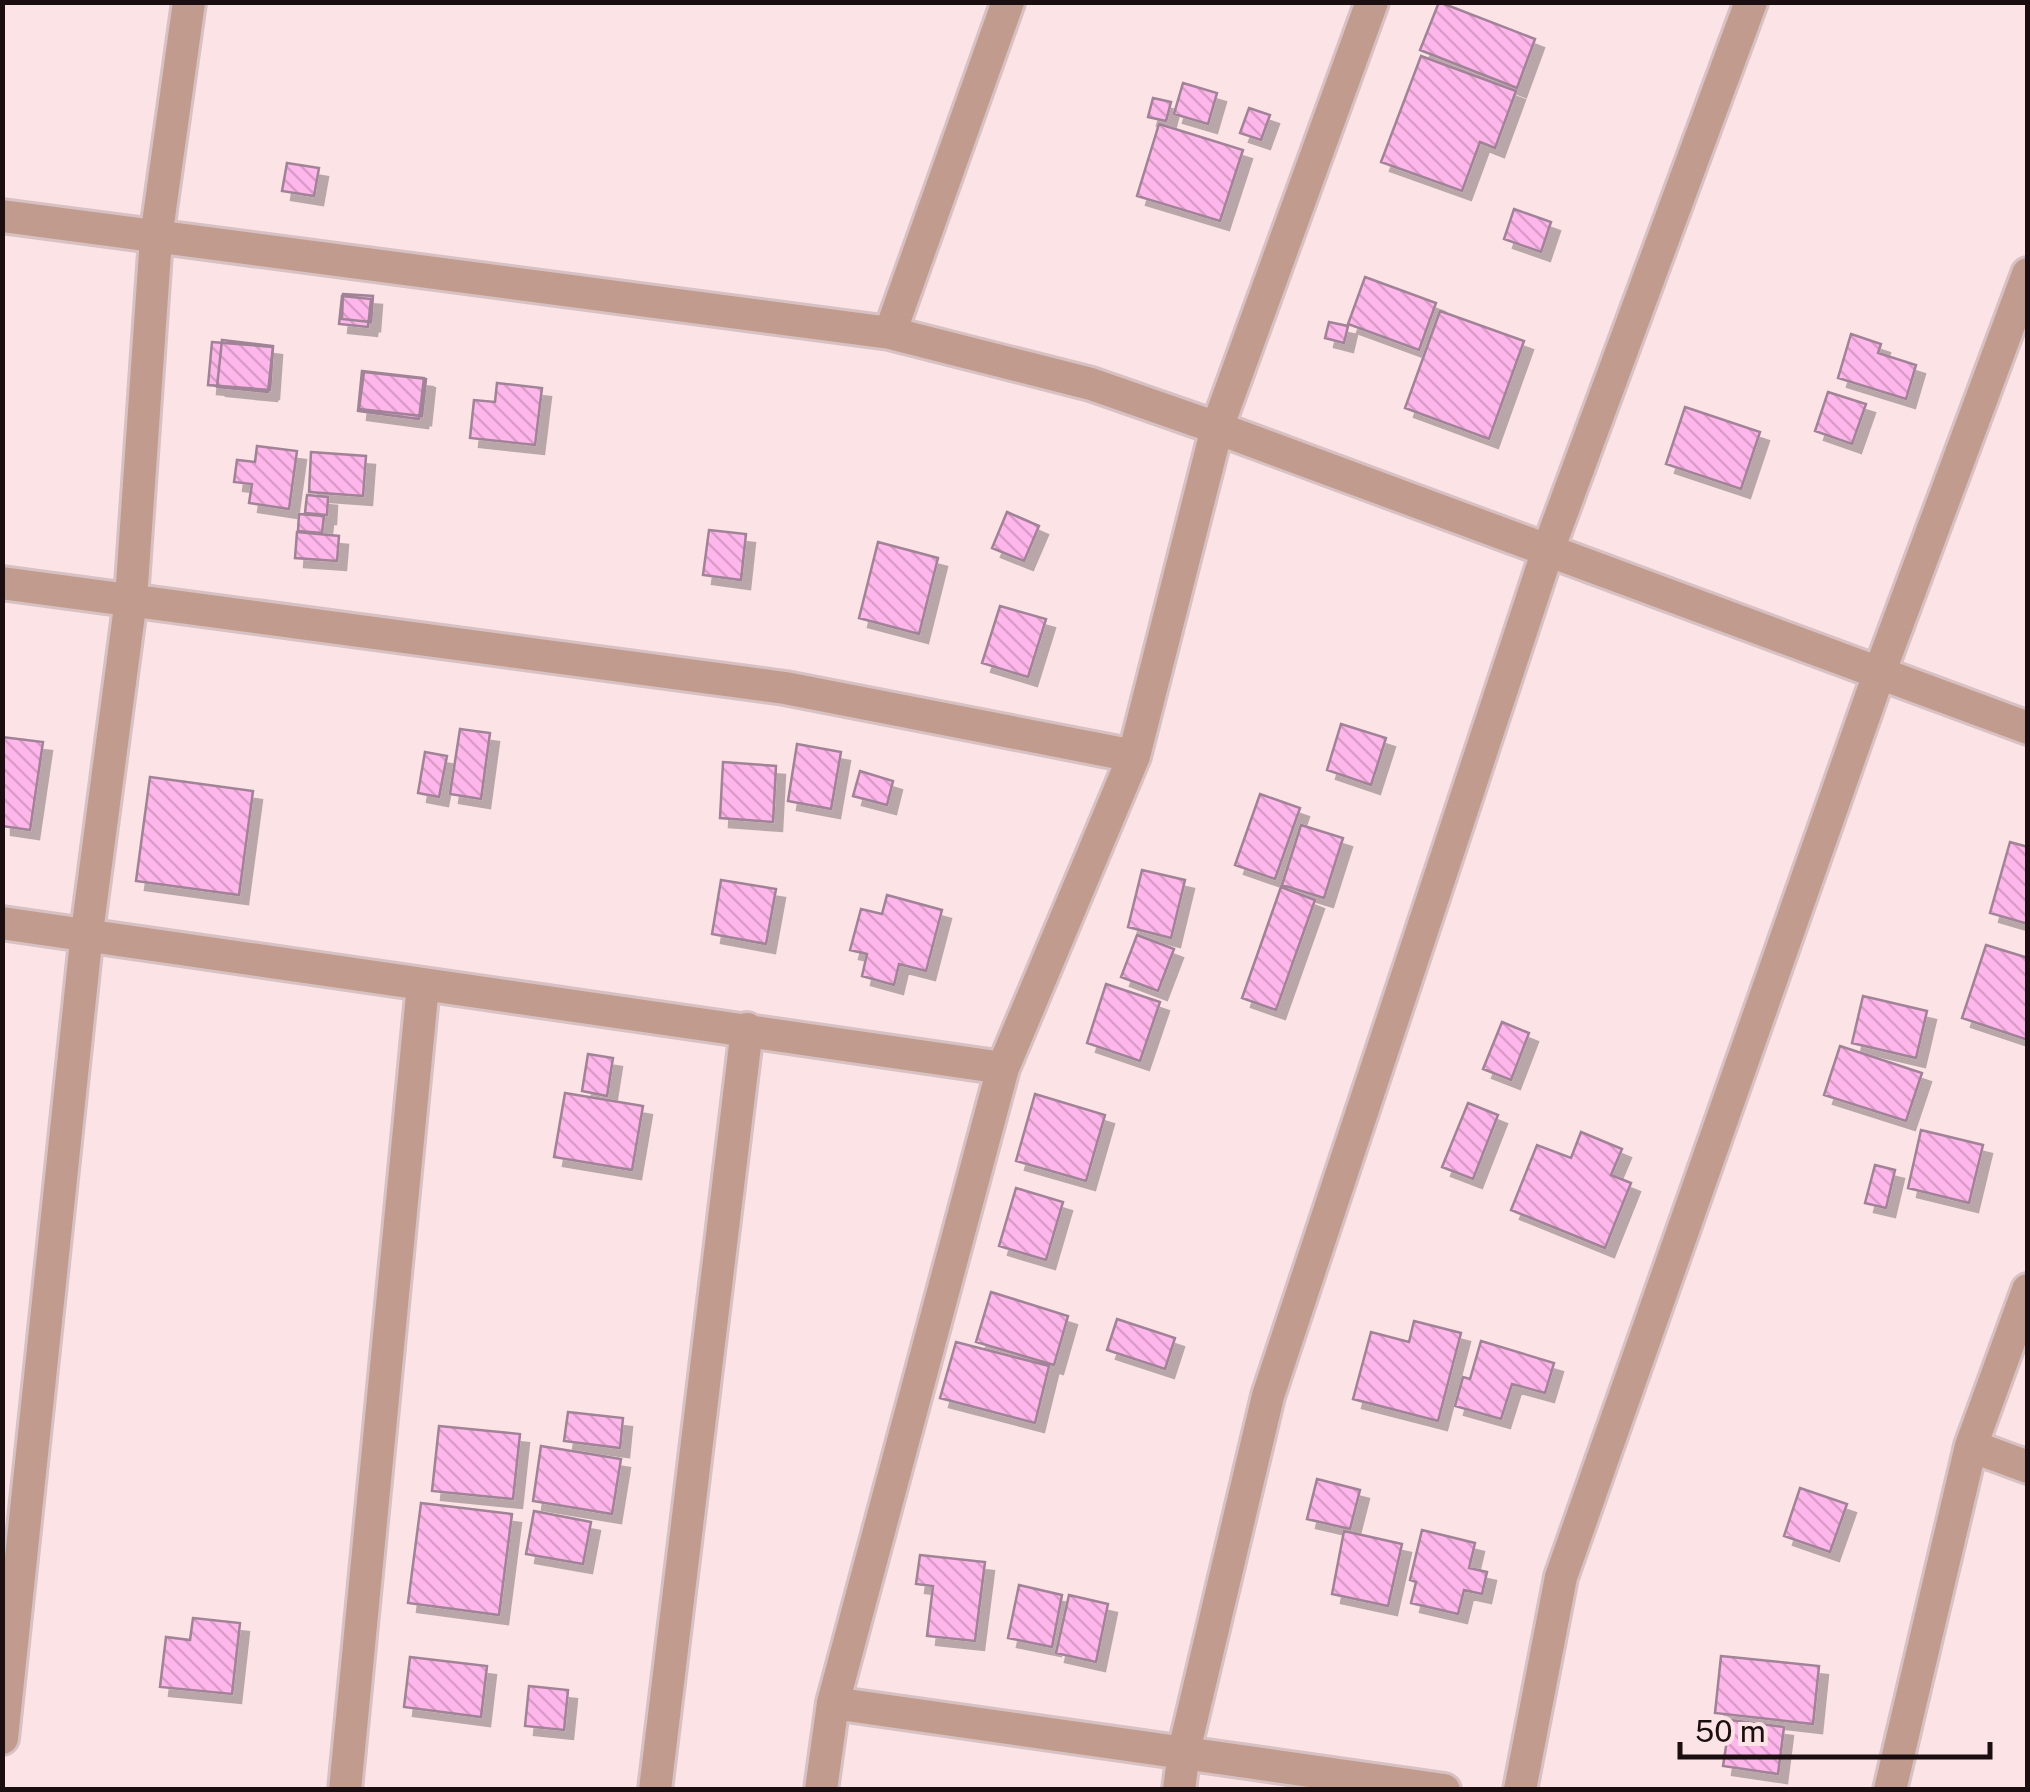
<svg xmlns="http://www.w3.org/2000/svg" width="2030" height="1792" viewBox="0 0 2030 1792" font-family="'Public Sans',sans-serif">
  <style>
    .building { fill: url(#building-back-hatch); stroke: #a18397; stroke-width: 2.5; filter: url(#shadow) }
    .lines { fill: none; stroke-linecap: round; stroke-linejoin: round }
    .minor-casing { stroke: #d8c1c3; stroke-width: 38 }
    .minor { stroke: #c19c8e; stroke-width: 32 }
  </style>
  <defs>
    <pattern id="building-back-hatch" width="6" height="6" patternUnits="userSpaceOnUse" patternTransform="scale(2.5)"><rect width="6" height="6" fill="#ffb6ea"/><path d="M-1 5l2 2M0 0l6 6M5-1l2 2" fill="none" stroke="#da9bc8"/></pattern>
    <filter id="shadow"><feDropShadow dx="9" dy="9" stdDeviation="0" flood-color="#0004"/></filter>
  </defs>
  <rect width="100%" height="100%" fill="#fce3e5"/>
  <path class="building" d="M 1439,2 L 1535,39 L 1517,88 L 1420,50 Z
    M 1421,56 L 1516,91 L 1495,148 L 1480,142 L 1462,191 L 1381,162 Z
    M 1183,83 L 1217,93 L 1208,124 L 1174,114 Z
    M 1153,98 L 1171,102 L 1166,121 L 1148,117 Z
    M 1249,108 L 1270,115 L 1261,140 L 1240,133 Z
    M 1159,124 L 1243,150 L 1220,221 L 1137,196 Z
    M 287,163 L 319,168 L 314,196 L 282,191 Z
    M 1514,209 L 1551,222 L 1541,252 L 1504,239 Z
    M 1365,277 L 1436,303 L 1419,350 L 1348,324 Z
    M 343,294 L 373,296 L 371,322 L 342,319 Z
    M 342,296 L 371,299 L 368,327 L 339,324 Z
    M 1440,311 L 1524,341 L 1489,439 L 1405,408 Z
    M 1329,322 L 1348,326 L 1344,343 L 1325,338 Z
    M 1851,334 L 1881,344 L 1878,353 L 1916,365 L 1906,399 L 1838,378 Z
    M 222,340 L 273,346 L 268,392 L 217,387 Z
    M 212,342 L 273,347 L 270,390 L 208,385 Z
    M 362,371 L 424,378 L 419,419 L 358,411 Z
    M 364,372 L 426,379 L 422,416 L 359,409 Z
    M 497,383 L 542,388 L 535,445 L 470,438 L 474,400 L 495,402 Z
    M 1828,392 L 1866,404 L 1852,444 L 1815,431 Z
    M 1685,407 L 1760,432 L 1741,489 L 1666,464 Z
    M 257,446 L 297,451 L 289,509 L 249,503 L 252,484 L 234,482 L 237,460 L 255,462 Z
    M 311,452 L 366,456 L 363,496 L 309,492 Z
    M 307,495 L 328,497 L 327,515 L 305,513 Z
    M 1007,512 L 1039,526 L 1024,561 L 992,548 Z
    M 299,514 L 324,516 L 322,533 L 298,531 Z
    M 709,530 L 746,534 L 741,580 L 703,575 Z
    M 297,532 L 339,536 L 337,561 L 295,558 Z
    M 878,542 L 938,558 L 919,634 L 859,618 Z
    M 1000,606 L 1046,619 L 1028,677 L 982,663 Z
    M 1341,724 L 1386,738 L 1371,785 L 1327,770 Z
    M 460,729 L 490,733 L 481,799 L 450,794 Z
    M 2,737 L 43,742 L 30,830 L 2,826 Z
    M 797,744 L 841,752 L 831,809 L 788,801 Z
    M 425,752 L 447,756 L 439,797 L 418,793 Z
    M 723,762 L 776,766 L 773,822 L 720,818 Z
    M 860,771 L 893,781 L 887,805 L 853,796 Z
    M 150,777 L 253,791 L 239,895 L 136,881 Z
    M 1260,794 L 1300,808 L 1275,879 L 1235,865 Z
    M 1301,825 L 1343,838 L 1324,898 L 1282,885 Z
    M 2010,842 L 2028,847 L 2028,924 L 1990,913 Z
    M 1142,870 L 1185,880 L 1171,938 L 1128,927 Z
    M 721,880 L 776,889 L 766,944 L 712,934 Z
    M 1281,887 L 1315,900 L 1276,1010 L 1242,998 Z
    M 887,895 L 942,910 L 926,971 L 899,964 L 894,985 L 862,976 L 867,954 L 850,950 L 861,909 L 882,914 Z
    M 1137,935 L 1174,949 L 1158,991 L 1121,977 Z
    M 1986,945 L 2028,958 L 2028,1040 L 1962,1018 Z
    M 1106,984 L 1160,1002 L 1140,1061 L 1087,1043 Z
    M 1863,996 L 1927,1011 L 1916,1058 L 1852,1043 Z
    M 1502,1022 L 1529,1033 L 1511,1080 L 1483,1069 Z
    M 1840,1046 L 1922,1073 L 1906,1121 L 1824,1095 Z
    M 588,1054 L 613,1058 L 607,1096 L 582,1091 Z
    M 565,1093 L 643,1106 L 632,1170 L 554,1157 Z
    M 1035,1094 L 1105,1115 L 1086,1181 L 1016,1161 Z
    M 1468,1103 L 1498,1115 L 1473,1179 L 1442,1167 Z
    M 1921,1130 L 1983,1145 L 1969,1203 L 1908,1188 Z
    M 1581,1132 L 1622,1149 L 1611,1175 L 1631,1183 L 1605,1248 L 1511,1210 L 1537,1145 L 1571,1158 Z
    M 1875,1165 L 1895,1170 L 1886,1208 L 1865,1203 Z
    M 1016,1188 L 1063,1202 L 1046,1260 L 999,1246 Z
    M 991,1292 L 1068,1316 L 1054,1365 L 976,1342 Z
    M 1117,1319 L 1175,1338 L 1165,1369 L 1107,1350 Z
    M 1414,1321 L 1461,1333 L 1438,1421 L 1353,1399 L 1371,1332 L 1409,1342 Z
    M 1481,1341 L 1554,1363 L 1545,1393 L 1512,1384 L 1501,1419 L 1455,1406 L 1463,1377 L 1470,1379 Z
    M 956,1342 L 1049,1366 L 1035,1423 L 940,1398 Z
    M 568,1412 L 623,1418 L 620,1448 L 564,1441 Z
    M 439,1426 L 520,1434 L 513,1499 L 432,1491 Z
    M 541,1446 L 621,1459 L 612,1514 L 533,1501 Z
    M 1317,1479 L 1360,1490 L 1350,1529 L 1307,1519 Z
    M 1800,1488 L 1847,1504 L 1830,1552 L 1784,1536 Z
    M 421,1503 L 512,1514 L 499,1615 L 408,1603 Z
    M 534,1511 L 591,1522 L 583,1564 L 526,1554 Z
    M 1422,1530 L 1475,1543 L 1469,1568 L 1487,1572 L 1482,1594 L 1464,1590 L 1458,1614 L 1411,1603 L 1416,1582 L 1410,1580 Z
    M 1344,1531 L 1402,1544 L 1388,1606 L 1332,1594 Z
    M 920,1555 L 985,1562 L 975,1641 L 927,1636 L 933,1586 L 916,1584 Z
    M 1019,1585 L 1062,1595 L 1052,1647 L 1008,1638 Z
    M 1069,1595 L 1108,1604 L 1096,1662 L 1056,1653 Z
    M 193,1618 L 240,1623 L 232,1694 L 160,1687 L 166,1637 L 190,1640 Z
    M 1721,1656 L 1819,1666 L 1813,1724 L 1715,1713 Z
    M 410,1657 L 487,1666 L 481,1717 L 404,1707 Z
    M 529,1686 L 568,1690 L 564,1730 L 525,1726 Z
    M 1730,1720 L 1784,1727 L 1778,1774 L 1723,1766 Z"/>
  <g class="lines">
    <defs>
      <path id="minor" d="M 2,216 L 890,333 L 1091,384 L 1217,428 L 2028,728
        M 890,333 L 1008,2
        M 2,583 L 785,688 L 1134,756
        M 2,923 L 1003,1068
        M 1971,1446 L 2028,1467
        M 833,1703 L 1444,1790
        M 2,1738 L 87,932 L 131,599 L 156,238 L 189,2
        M 345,1790 L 423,985
        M 655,1790 L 747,1029
        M 821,1790 L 833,1703 L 1003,1068 L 1134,756 L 1217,428 L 1372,2
        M 1179,1790 L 1184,1751 L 1268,1396 L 1548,550 L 1751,2
        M 1520,1790 L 1561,1577 L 1880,671 L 2028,274
        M 1890,1790 L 1971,1446 L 2028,1290"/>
    </defs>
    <use href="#minor" class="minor-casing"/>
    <use href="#minor" class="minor"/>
  </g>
  <rect width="2030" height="1792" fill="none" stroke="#1b0e10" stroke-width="10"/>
  <path d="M1680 1742v15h310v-15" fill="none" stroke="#1b0e10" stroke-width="5"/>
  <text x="1695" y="1742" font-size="30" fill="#1b0e10" stroke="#fce3e5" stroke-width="8" paint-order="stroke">50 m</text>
</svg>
